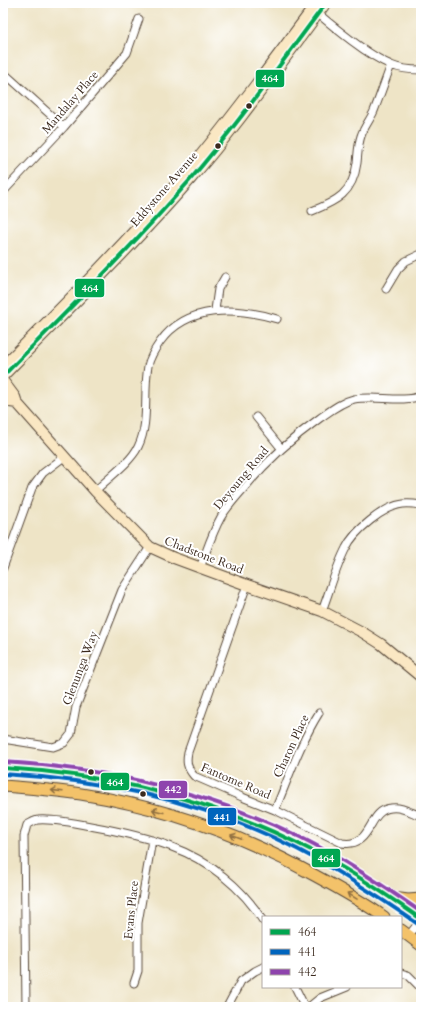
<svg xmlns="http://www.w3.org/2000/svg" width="424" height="1010" viewBox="0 0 424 1010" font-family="Cardo,serif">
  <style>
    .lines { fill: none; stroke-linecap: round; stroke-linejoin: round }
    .street-casing { stroke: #564637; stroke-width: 9 }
    .secondary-casing { stroke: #564637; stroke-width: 12 }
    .primary-casing { stroke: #564637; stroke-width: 13 }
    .street { stroke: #fff; stroke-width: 7 }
    .secondary { stroke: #fae7c3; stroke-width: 10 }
    .primary { stroke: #f3c26a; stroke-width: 11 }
    .bus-1-casing { stroke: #fff; stroke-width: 7 }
    .bus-2-casing { stroke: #fff; stroke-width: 7 }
    .bus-3-casing { stroke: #fff; stroke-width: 7 }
    .bus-1 { stroke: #00a651; stroke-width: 4 }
    .bus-2 { stroke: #0065bd; stroke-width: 4 }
    .bus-3 { stroke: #8e44ad; stroke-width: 4 }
    .oneway { stroke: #8e6e40 }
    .bus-dot { fill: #3b2a1e; stroke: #fff; stroke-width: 1.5 }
    .labels { text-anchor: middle; stroke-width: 4; stroke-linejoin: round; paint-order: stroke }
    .street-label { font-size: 12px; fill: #3b2a1e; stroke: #fff }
    .line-badge { stroke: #fff; stroke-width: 1.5 }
    .badge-label { font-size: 11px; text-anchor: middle; font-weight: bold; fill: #fff }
  </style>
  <rect width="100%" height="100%" fill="#fff"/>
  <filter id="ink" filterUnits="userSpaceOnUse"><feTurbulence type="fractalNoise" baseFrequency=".025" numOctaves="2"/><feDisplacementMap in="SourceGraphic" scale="8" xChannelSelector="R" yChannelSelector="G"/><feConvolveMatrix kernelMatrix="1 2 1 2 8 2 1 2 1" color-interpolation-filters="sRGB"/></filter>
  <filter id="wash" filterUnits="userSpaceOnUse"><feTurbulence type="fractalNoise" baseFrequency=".012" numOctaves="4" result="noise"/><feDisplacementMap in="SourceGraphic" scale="16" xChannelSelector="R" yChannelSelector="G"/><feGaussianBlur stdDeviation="0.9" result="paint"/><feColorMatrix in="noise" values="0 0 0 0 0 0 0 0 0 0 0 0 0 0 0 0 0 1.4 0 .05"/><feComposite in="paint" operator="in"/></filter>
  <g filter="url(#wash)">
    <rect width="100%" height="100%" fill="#eee4c6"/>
  </g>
  <g filter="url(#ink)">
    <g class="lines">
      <defs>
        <path id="street" d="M 315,11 C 335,28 367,55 391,65 C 400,69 411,70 421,70
          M 3,72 L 64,127
          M 3,192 L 64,127 L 127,53 L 139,19
          M 312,211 C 337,201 353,193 357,163 C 358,154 358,145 361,136 C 364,127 370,120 374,111 C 380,96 385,81 391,65
          M 386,289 L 398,269 L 406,261 L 421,254
          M 215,310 L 218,289 L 225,277
          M 256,417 L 281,448
          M 95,491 C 108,478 130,463 138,447 C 150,423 143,393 148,366 C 150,357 155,349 160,342 C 187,304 237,307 277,319
          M 3,568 L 32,488 L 43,473 L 64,457
          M 200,568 C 207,550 212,533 221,517 C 228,506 237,496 246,486 C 268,460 292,438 320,418 C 330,411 341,402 354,399 C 375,395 402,403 421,396
          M 247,585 L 188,752 C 186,762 187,768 194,776 L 242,797 L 275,810 L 342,843 C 373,848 367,810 391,808 C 401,806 412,813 421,816
          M 322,611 C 330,590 336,567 346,548 C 354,531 384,506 403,504 C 409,503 415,504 421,505
          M 3,739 L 53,747 L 64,743 L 71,734 L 76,707 L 122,590 L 150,547
          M 275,810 C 289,777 300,743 319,713
          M 409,935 L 421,920
          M 401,973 L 408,975 L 421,988
          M 134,983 L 138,971 L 138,923 L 152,840
          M 295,987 L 305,1007
          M 26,1007 L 24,836 L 27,825 C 31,823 35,820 38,820 C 54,819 75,823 90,826 C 118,831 146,837 172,847 C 208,860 243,888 263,921
          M 227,1007 L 241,981 L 255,971 L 263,967
          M 309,1007 L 320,998 L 347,987"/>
        <path id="secondary" d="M 3,366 C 65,304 127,242 184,175 C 231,120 273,61 317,3
          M 3,376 C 65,312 130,249 189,181 C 238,125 281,63 326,3
          M 3,381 L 15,397 L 17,403 L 95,491 L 150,547 L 174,558 L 247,585 L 322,611 L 362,632 L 381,644 L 421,677
          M 3,395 L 10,402 L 17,403"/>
        <path id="primary" d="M 3,768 C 101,771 210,798 298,843 C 341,865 381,891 421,919
          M 3,786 C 29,788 55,790 81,794 C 163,807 242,835 314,875 C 338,888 362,901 384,917
          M 393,898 L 408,900 L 421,899
          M 401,930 L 421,945"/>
      </defs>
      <use href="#street" class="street-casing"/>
      <use href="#secondary" class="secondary-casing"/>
      <use href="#primary" class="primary-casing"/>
      <use href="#street" class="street"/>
      <use href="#secondary" class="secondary"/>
      <use href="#primary" class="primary"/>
      <defs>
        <path id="bus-1" d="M 3,376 C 66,312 130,249 189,181 C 238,124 281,63 326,3
          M 3,768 C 107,774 204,797 297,843 C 341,864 381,891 421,919"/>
        <path id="bus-2" d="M 3,774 C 105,780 206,802 297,849 C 339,871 379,897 418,924"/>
        <path id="bus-3" d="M 3,762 C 108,768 206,791 300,837 C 342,858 382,885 421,912"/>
      </defs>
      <use href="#bus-1" class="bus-1-casing"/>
      <use href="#bus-2" class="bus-2-casing"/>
      <use href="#bus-3" class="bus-3-casing"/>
      <use href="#bus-1" class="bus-1"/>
      <use href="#bus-2" class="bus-2"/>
      <use href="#bus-3" class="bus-3"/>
    </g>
    <defs><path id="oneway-shaft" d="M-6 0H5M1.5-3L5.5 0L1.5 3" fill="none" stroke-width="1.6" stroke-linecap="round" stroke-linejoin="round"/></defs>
    <g class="oneway">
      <use href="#oneway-shaft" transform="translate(57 791) rotate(-173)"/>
      <use href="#oneway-shaft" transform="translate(158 811) rotate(-165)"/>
      <use href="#oneway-shaft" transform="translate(236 837) rotate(-159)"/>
      <use href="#oneway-shaft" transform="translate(352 896) rotate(-148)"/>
    </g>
  </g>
  <g class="bus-dot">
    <circle cx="249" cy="106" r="3.5"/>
    <circle cx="218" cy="146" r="3.5"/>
    <circle cx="91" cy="772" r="3.5"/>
    <circle cx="143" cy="794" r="3.5"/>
  </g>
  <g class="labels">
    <g class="street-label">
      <text transform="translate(70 102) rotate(-49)" y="4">Mandalay Place</text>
      <text transform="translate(164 189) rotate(-49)" y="4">Eddystone Avenue</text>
      <text transform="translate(241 478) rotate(-50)" y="4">Deyoung Road</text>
      <text transform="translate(204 555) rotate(21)" y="4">Chadstone Road</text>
      <text transform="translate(80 668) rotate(-69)" y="4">Glenunga Way</text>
      <text transform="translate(291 746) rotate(-65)" y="4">Charon Place</text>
      <text transform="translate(236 781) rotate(23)" y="4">Fantome Road</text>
      <text transform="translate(131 910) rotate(-84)" y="4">Evans Place</text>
    </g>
  </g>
  <g class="line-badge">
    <rect x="255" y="69" width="30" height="19" rx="4" fill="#00a651"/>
    <rect x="74" y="278" width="31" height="20" rx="4" fill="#00a651"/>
    <rect x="100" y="772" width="30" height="19" rx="4" fill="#00a651"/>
    <rect x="158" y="780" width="30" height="19" rx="4" fill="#8e44ad"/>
    <rect x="207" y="807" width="30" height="19" rx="4" fill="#0065bd"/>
    <rect x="311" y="848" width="30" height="20" rx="4" fill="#00a651"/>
  </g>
  <g class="badge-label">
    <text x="270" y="82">464</text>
    <text x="90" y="292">464</text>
    <text x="115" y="786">464</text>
    <text x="173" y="793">442</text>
    <text x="222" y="821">441</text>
    <text x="326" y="862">464</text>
  </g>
  <rect width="424" height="1010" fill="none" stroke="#fff" stroke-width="16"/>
  <rect x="262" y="916" width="140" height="72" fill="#ffffff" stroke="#b1aaa5"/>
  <rect x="270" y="929" width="20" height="6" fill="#00a651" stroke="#b1aaa5"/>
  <text x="298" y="936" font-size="12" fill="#3b2a1e">464</text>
  <rect x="270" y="949" width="20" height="6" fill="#0065bd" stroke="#b1aaa5"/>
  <text x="298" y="956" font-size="12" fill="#3b2a1e">441</text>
  <rect x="270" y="969" width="20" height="6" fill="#8e44ad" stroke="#b1aaa5"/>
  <text x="298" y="976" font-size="12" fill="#3b2a1e">442</text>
</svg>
